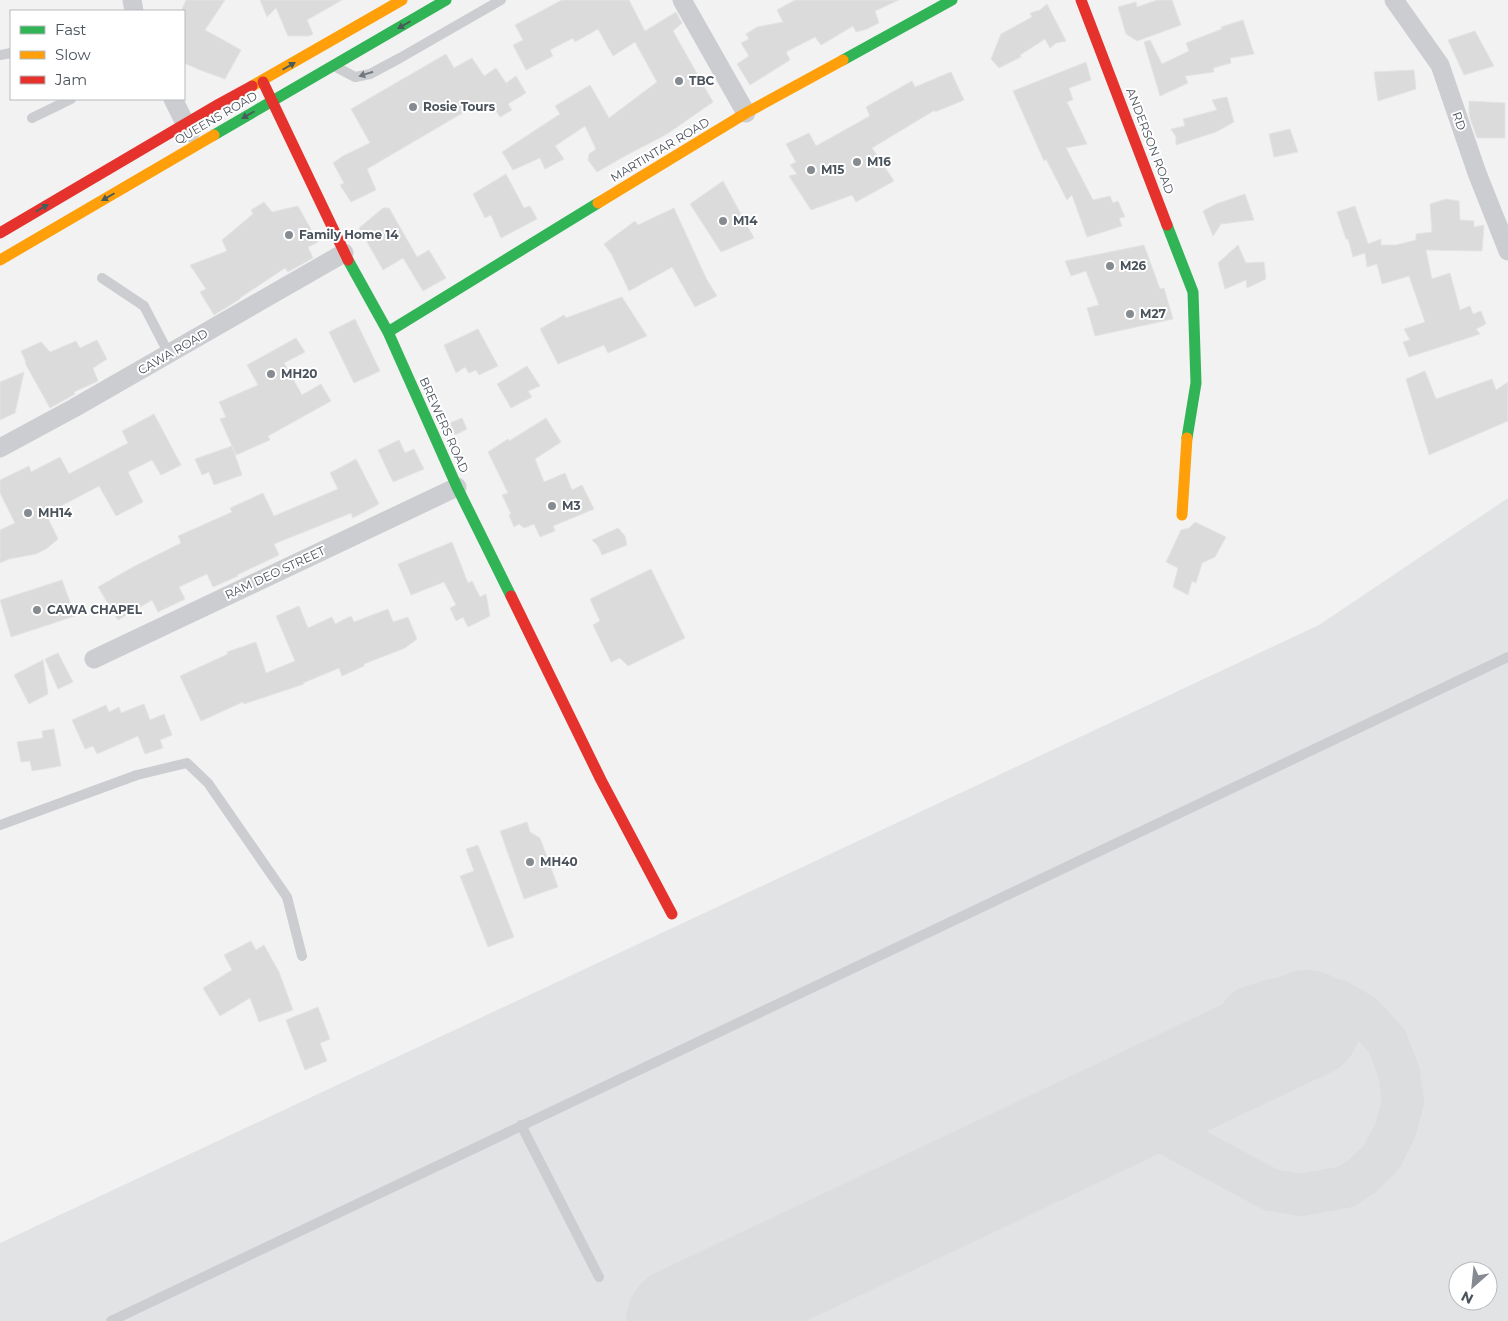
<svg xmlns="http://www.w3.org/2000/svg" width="1508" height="1321" viewBox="0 0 1508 1321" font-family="Montserrat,sans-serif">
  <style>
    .airport { fill: #e2e3e5; fill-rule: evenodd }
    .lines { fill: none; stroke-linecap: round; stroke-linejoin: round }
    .taxiway { stroke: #dcddde; stroke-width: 42 }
    .runway { stroke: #dcddde; stroke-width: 108 }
    .building { fill: #dbdbdc; stroke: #e4e4e4 }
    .lane { stroke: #cccdd0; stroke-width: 10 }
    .street { stroke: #cccdd0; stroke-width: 19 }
    .fast { stroke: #30b455; stroke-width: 11 }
    .slow { stroke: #ff9f0a; stroke-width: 11 }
    .jam { stroke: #e5322d; stroke-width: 11 }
    .oneway { fill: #485d5b }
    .oneway2 { fill: #72787f }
    .poi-dot { fill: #858b90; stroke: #fff; stroke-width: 2 }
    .labels { text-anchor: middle; stroke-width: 4; stroke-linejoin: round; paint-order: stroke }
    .poi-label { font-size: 12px; font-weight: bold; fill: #4b535c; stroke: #fff; text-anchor: start }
    .street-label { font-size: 12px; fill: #4b535c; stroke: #fff }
  </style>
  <rect width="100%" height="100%" fill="#f2f2f2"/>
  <path class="airport" d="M 1508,498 L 1508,1321 L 0,1321 L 0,1243 L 1319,625 ZM 1458,1271 L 1488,1271 L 1488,1301 L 1458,1301 Z"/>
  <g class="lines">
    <path class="taxiway" d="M 1088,1128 L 1130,1126 L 1165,1133 L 1271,1190 L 1301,1195 L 1345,1187 L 1362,1176 L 1381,1158 L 1395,1131 L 1403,1102 L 1399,1073 L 1387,1041 L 1363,1015 L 1337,1000 L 1305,995 L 1275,999 L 1247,1008 L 1229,1027 L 1215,1048 L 1207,1071"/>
    <path class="runway" d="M 680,1321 L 1307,1024"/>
  </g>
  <path class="building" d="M 186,0 L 225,0 L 205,30 L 241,50 L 225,79 L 200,70 L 184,63 L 184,11 L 182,9 Z
    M 260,0 L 342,0 L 307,20 L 313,34 L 309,36 L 288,36 L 276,8 L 267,17 Z
    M 562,0 L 629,0 L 645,31 L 676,12 L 682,23 L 673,31 L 713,102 L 667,134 L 625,156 L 597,172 L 588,160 L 589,154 L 596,149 L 585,126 L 555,146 L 564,159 L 545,169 L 540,158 L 513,170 L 502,152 L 560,114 L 555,106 L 590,85 L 609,118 L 657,82 L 635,42 L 613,56 L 598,29 L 575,42 L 573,38 L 550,50 L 553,56 L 526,70 L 513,45 L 523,40 L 515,25 Z
    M 795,0 L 899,0 L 875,11 L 879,23 L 867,29 L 856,32 L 853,26 L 821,45 L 815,37 L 786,52 L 790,60 L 750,85 L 737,64 L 749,56 L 741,43 L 749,39 L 746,34 L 757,27 L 783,22 L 777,10 Z
    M 1157,0 L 1172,0 L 1181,25 L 1137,41 L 1126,34 L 1118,7 L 1136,2 L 1137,7 Z
    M 1047,4 L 1066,41 L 1056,43 L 1050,48 L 1045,39 L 1020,55 L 1021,57 L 999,68 L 991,59 L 1001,34 L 1032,17 L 1030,13 L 1040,10 Z
    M 1243,20 L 1254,54 L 1230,58 L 1231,63 L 1213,68 L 1214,72 L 1185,76 L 1188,83 L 1160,96 L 1144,42 L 1150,40 L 1162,64 L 1189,51 L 1186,43 L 1222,29 L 1221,27 Z
    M 1475,31 L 1494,66 L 1464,75 L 1448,40 Z
    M 446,54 L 454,68 L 472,58 L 484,76 L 496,68 L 506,83 L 516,76 L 526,93 L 508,104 L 512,110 L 500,117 L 493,106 L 488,109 L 483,101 L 367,169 L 376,190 L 351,202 L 340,185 L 344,183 L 333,163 L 343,156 L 370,143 L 351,109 Z
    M 1086,62 L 1091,80 L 1069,88 L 1073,100 L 1067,102 L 1087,144 L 1066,148 L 1093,200 L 1110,196 L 1113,203 L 1118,201 L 1125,217 L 1119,218 L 1122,226 L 1087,237 L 1072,195 L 1067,200 L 1046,159 L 1044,161 L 1013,91 Z
    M 1414,70 L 1416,89 L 1378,101 L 1374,72 Z
    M 951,72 L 964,100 L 935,112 L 935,110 L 872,148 L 894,181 L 856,202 L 852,195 L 811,210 L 789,176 L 797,174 L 790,165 L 796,162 L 786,144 L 809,133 L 816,146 L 870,116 L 866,107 L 912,81 L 915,87 Z
    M 1227,97 L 1234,122 L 1216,132 L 1176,145 L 1176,137 L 1171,129 L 1185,126 L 1183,119 L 1217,110 L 1212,100 Z
    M 1469,101 L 1505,103 L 1505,138 L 1477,138 L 1469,115 Z
    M 1290,129 L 1298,152 L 1274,157 L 1269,134 Z
    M 506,174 L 524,208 L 530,206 L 537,219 L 501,238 L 491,215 L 485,218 L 473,194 Z
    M 723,181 L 754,238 L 721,252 L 690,204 Z
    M 1245,194 L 1254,220 L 1221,224 L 1213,236 L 1203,211 L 1216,204 Z
    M 1446,199 L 1459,201 L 1460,220 L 1474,221 L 1474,227 L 1484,225 L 1482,251 L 1426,250 L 1432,279 L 1450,273 L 1460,310 L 1470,306 L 1473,314 L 1481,311 L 1486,324 L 1476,329 L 1480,334 L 1409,357 L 1403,342 L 1410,340 L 1404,329 L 1425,322 L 1409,276 L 1382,284 L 1377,264 L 1367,267 L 1365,253 L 1353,257 L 1348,239 L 1346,239 L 1337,212 L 1355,206 L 1368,244 L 1381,239 L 1381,245 L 1396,245 L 1416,240 L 1416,234 L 1432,232 L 1430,204 Z
    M 264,202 L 272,212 L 298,206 L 318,242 L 308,247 L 313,258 L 288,272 L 285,268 L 240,298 L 240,299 L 214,315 L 200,292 L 206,289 L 190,265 L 227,251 L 222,240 L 253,214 L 251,210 Z
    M 383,208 L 389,208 L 417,257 L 429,250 L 446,278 L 423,291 L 403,258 L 383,270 L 359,228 Z
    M 674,208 L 707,280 L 717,296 L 695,307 L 672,267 L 629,291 L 612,255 L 604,244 L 635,221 L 638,225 Z
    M 1144,245 L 1160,289 L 1164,288 L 1173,319 L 1095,336 L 1087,308 L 1099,305 L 1086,271 L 1071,276 L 1065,261 Z
    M 1238,245 L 1246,263 L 1264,262 L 1266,279 L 1247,288 L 1246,280 L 1225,289 L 1218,263 Z
    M 622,297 L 647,336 L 608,353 L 604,345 L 558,364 L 540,329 L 564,315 L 566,318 Z
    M 355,319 L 380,371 L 354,383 L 329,332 Z
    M 478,329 L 498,366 L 479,375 L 476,370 L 469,373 L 465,367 L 456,373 L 444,345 Z
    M 296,338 L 305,352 L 284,363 L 302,395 L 321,384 L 331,401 L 268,436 L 270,440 L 236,455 L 220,419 L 226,417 L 219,402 L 258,385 L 247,365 Z
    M 97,340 L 107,359 L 93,368 L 98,381 L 74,392 L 75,394 L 50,408 L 25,363 L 26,362 L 21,351 L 41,342 L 50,352 L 76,341 L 80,348 Z
    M 527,366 L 540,386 L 528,391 L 532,397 L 511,408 L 497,384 Z
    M 1425,371 L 1436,399 L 1492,379 L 1496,390 L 1508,382 L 1508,421 L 1429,455 L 1406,379 Z
    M 24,372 L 15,413 L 0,420 L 0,382 Z
    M 154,414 L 181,465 L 161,475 L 152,460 L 128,472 L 143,502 L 116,516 L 99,486 L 46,514 L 58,539 L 46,549 L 36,554 L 9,559 L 0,563 L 0,530 L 15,523 L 0,493 L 0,480 L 29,466 L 31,472 L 60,457 L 69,474 L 128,443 L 122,431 Z
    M 462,418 L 467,429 L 455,435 L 450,423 Z
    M 546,418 L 561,442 L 535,459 L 544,482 L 565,473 L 572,490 L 582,485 L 594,509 L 553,526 L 555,531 L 540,537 L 534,524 L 524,528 L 519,524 L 514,527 L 509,515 L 511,514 L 502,495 L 508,493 L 488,452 L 508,439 L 509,441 Z
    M 399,440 L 405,453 L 414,449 L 424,469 L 393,482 L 378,450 Z
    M 232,446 L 242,475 L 214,485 L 209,472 L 202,475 L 195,459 Z
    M 356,459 L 379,504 L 353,518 L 351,513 L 274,544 L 279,555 L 237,575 L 238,576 L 213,587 L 207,574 L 179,587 L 185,599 L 158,612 L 152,600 L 118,620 L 98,587 L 133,567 L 181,543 L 178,536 L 232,512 L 230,508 L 263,493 L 274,516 L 338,489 L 330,473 Z
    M 1195,522 L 1226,537 L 1215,557 L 1202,563 L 1196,583 L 1192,581 L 1188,595 L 1173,587 L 1178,568 L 1166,562 L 1181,530 L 1189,528 Z
    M 618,528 L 625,536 L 627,545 L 602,555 L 598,546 L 592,540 Z
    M 452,542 L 468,583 L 472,581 L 480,597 L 486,594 L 490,616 L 468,627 L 463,617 L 456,621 L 450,608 L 456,605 L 444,582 L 411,595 L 398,564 Z
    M 651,569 L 685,638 L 628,666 L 620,658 L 611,662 L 593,625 L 600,621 L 590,599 Z
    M 62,580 L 75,616 L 11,637 L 0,600 Z
    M 299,606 L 308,628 L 332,617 L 335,624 L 351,616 L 354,622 L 388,609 L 393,622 L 408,617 L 417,639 L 405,648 L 364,664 L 364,666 L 342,676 L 339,668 L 303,683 L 304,684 L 244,704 L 243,702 L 201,721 L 180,676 L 228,654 L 227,652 L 256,642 L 266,673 L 295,661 L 276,616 Z
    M 58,653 L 73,682 L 58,689 L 45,659 Z
    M 43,660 L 48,694 L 29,704 L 14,675 Z
    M 144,704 L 150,720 L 164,714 L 172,735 L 160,740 L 163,748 L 145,754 L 138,736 L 97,754 L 93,746 L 85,749 L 72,720 L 106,705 L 109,712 L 119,707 L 121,713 Z
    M 54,729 L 61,766 L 32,771 L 30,761 L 21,762 L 17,742 L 43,738 L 42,731 Z
    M 527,822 L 530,832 L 540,838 L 558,887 L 524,899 L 500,831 Z
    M 478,845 L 514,937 L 488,947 L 460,876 L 474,871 L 466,849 Z
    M 251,941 L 256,950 L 264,945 L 279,972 L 293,1010 L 259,1022 L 250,998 L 220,1016 L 203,988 L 232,970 L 224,955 Z
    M 318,1007 L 330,1039 L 320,1043 L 327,1061 L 305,1070 L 286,1020 Z"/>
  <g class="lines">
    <path class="lane" d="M 0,55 L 11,53
      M 336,67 L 355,77 L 370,74 L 400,58 L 501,0
      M 32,118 L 71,99
      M 102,278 L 144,306 L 169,354
      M 0,825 L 137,775 L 187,763 L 208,783 L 287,897 L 302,956
      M 521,1125 L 599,1277
      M 111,1321 L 1508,657"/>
    <path class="street" d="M 132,0 L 134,11
      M 682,0 L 746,113
      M 1394,0 L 1440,65 L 1477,173 L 1508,251
      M 173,99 L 190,133
      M 0,448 L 74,408 L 344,253
      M 94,659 L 457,487"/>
    <path class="fast" d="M 843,60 L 952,0
      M 214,135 L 446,0
      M 1167,225 L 1193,292 L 1196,383 L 1187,438
      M 348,260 L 388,332 L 457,487 L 511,596
      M 388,332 L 598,203"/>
    <path class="slow" d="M 252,86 L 402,0
      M 598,203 L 746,113 L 843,60
      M 0,260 L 214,135
      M 1182,515 L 1187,438"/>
    <path class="jam" d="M 1081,0 L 1167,225
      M 263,82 L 348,260
      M 0,233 L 219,104 L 252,86
      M 511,596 L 601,780 L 672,914"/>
  </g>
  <defs><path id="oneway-solid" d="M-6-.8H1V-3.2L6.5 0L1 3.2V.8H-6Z" transform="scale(1.25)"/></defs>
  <g class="oneway">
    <use href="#oneway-solid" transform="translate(404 25) rotate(150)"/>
    <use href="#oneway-solid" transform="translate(289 66) rotate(-30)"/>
    <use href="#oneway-solid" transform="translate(248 115) rotate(150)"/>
    <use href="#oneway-solid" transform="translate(108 197) rotate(150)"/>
    <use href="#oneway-solid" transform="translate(42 208) rotate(-30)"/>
  </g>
  <use class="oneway2" href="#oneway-solid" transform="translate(366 74) rotate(162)"/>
  <g class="poi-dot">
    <circle cx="679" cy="81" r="5"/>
    <circle cx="413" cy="107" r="5"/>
    <circle cx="857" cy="162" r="5"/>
    <circle cx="811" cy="170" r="5"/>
    <circle cx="723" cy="221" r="5"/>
    <circle cx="289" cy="235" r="5"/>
    <circle cx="1110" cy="266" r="5"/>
    <circle cx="1130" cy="314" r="5"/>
    <circle cx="271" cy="374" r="5"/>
    <circle cx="552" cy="506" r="5"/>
    <circle cx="28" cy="513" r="5"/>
    <circle cx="37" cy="610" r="5"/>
    <circle cx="530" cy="862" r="5"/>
  </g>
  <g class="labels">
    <g class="poi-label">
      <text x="689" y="85">TBC</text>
      <text x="423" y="111">Rosie Tours</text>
      <text x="867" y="166">M16</text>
      <text x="821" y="174">M15</text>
      <text x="733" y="225">M14</text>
      <text x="299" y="239">Family Home 14</text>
      <text x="1120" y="270">M26</text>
      <text x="1140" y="318">M27</text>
      <text x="281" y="378">MH20</text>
      <text x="562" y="510">M3</text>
      <text x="38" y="517">MH14</text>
      <text x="47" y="614">CAWA CHAPEL</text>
      <text x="540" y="866">MH40</text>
    </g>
    <g class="street-label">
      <text transform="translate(216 118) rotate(-30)" y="4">QUEENS ROAD</text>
      <text transform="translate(1459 121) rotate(71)" y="4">RD</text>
      <text transform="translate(1150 141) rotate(69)" y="4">ANDERSON ROAD</text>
      <text transform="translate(660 150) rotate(-31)" y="4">MARTINTAR ROAD</text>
      <text transform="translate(173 352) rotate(-30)" y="4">CAWA ROAD</text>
      <text transform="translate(444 425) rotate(66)" y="4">BREWERS ROAD</text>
      <text transform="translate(275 573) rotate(-25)" y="4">RAM DEO STREET</text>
    </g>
  </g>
  <rect x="10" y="10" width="175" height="90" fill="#ffffff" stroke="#b7babe"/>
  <rect x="20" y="26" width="25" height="8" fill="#30b455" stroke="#b7babe"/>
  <text x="55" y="35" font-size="15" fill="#4b535c">Fast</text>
  <rect x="20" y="51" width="25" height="8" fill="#ff9f0a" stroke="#b7babe"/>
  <text x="55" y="60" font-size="15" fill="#4b535c">Slow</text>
  <rect x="20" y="76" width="25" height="8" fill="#e5322d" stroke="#b7babe"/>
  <text x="55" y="85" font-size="15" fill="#4b535c">Jam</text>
  <g transform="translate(1473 1286) rotate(207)"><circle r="24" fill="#ffffff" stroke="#b7babe"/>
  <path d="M0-4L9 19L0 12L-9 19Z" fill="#858b90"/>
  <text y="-8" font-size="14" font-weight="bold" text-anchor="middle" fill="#4b535c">N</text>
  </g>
</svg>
